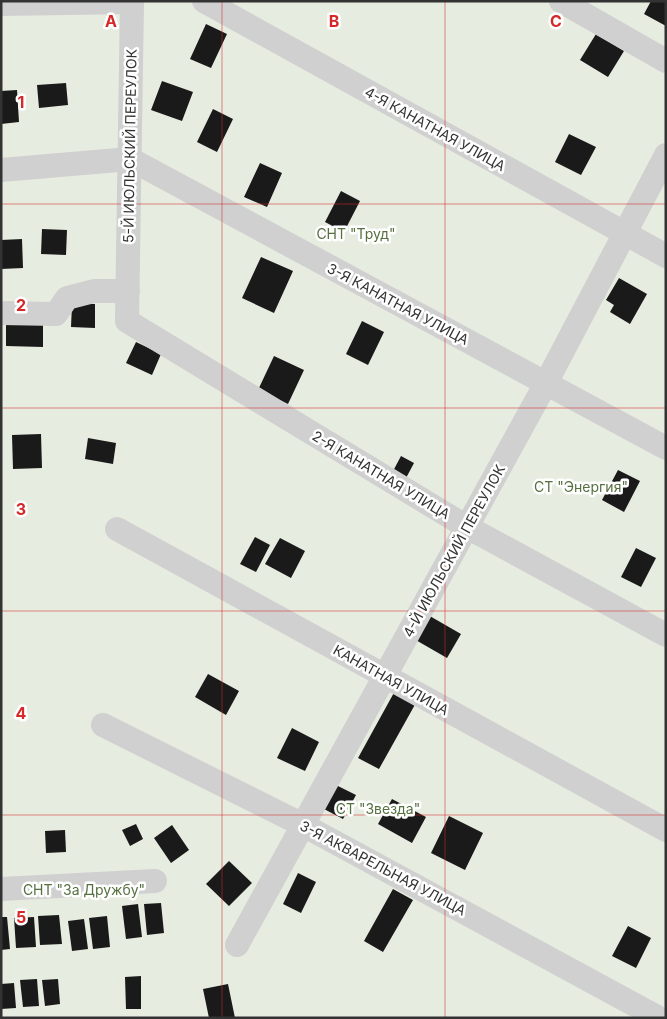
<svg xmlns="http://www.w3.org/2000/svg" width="667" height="1019" viewBox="0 0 667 1019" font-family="Inter,sans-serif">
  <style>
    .green { fill: #e6ecdf }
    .building { fill: #1a1a1a }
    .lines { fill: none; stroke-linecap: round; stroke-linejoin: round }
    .minor { stroke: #d0d0d0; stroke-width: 24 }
    .grid { fill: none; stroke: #d62828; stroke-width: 1; stroke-opacity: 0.55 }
    .labels { text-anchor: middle; stroke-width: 5; stroke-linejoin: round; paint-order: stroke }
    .street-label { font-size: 14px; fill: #333; stroke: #fff }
    .park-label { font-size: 14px; fill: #56703f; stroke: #fff }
    .grid-label { font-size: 16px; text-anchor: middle; font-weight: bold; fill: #d62828; stroke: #fff; stroke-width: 5; stroke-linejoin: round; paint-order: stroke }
  </style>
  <rect width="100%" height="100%" fill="#fff"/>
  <path class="green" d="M 1,1 L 666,1 L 666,1018 L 1,1018 Z"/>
  <path class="building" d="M 651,1 L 666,1 L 666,26 L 644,14 Z
    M 206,24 L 227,34 L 211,68 L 190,59 Z
    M 596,34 L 624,51 L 608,77 L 580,60 Z
    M 162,81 L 193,92 L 182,121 L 151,110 Z
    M 66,83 L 68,105 L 39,108 L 37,85 Z
    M 17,90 L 19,122 L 1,124 L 1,91 Z
    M 213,109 L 233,119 L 217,152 L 197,142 Z
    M 569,134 L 596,147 L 581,175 L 555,162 Z
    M 260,163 L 282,173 L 267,207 L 244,197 Z
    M 341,191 L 360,201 L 344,232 L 325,222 Z
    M 42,229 L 67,230 L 66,255 L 41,254 Z
    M 22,239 L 23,268 L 1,269 L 1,240 Z
    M 261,257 L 293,271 L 274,313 L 242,298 Z
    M 619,278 L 647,294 L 630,324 L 610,312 L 614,305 L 606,300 Z
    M 72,304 L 95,304 L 95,328 L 71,327 Z
    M 362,321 L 384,332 L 368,365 L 346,354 Z
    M 6,324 L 43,324 L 43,347 L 6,346 Z
    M 136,342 L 161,354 L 152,375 L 126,363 Z
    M 274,356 L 304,370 L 288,404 L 258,390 Z
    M 41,434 L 42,468 L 13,469 L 12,435 Z
    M 88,438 L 116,443 L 113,464 L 85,459 Z
    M 401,456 L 414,463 L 405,480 L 392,473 Z
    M 618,470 L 640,481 L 624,512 L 602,500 Z
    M 255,537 L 270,545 L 256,572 L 240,564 Z
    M 280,538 L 305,551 L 291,578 L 265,564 Z
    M 636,548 L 656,558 L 641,587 L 621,577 Z
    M 428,615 L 461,634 L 447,658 L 414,639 Z
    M 208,674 L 239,691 L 226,715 L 195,697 Z
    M 396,689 L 417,701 L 379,769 L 358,758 Z
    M 292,728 L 319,742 L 305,771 L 277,758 Z
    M 336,785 L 356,795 L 343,819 L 324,809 Z
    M 392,799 L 426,817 L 412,843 L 378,824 Z
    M 449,816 L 483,833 L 465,870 L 431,853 Z
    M 136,824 L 143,839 L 130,846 L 122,830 Z
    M 172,825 L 189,850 L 171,863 L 154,838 Z
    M 65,830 L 66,852 L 46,853 L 45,831 Z
    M 229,861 L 252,883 L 229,906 L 206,884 Z
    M 298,873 L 316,882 L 301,913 L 283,904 Z
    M 393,889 L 413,900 L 383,952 L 364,941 Z
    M 161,903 L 164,933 L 147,935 L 144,904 Z
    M 138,904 L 142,937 L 126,939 L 122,906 Z
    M 59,915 L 62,944 L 40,945 L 38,916 Z
    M 107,916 L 110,947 L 93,949 L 89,918 Z
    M 1,917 L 7,917 L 10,949 L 1,950 Z
    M 34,917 L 36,947 L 16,948 L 14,918 Z
    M 84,919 L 88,949 L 72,951 L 68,921 Z
    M 628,926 L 651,938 L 636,968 L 612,956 Z
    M 141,976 L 141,1009 L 126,1009 L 125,977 Z
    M 37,979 L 39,1006 L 23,1007 L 20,980 Z
    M 58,979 L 60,1004 L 45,1006 L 42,980 Z
    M 14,983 L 16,1008 L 1,1009 L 1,984 Z
    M 228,984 L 235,1018 L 209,1018 L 203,989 Z"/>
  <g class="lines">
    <path class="minor" d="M 132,1 L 127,321 L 467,527 L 666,635
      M 204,1 L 666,256
      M 561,1 L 666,61
      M 1,4 L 132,2
      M 1,170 L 130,159 L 666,448
      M 1,313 L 56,314 L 67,298 L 94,291 L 128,291
      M 117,529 L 666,830
      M 103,725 L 303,825 L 659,1018
      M 1,889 L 155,881
      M 237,945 L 546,383 L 666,155"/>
  </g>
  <path class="grid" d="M 222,1 L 222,1018M 445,1 L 445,1018M 1,204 L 666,204M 1,408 L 666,408M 1,611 L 666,611M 1,815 L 666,815"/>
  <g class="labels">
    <g class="street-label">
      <text transform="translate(435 129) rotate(29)" y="5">4-Я КАНАТНАЯ УЛИЦА</text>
      <text transform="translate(130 146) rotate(-89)" y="5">5-Й ИЮЛЬСКИЙ ПЕРЕУЛОК</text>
      <text transform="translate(398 304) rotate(28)" y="5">3-Я КАНАТНАЯ УЛИЦА</text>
      <text transform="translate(381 475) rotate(31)" y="5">2-Я КАНАТНАЯ УЛИЦА</text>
      <text transform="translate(454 551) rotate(-61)" y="5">4-Й ИЮЛЬСКИЙ ПЕРЕУЛОК</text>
      <text transform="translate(391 680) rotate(29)" y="5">КАНАТНАЯ УЛИЦА</text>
      <text transform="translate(383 868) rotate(28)" y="5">3-Я АКВАРЕЛЬНАЯ УЛИЦА</text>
    </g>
    <g class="park-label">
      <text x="356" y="239">СНТ "Труд"</text>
      <text x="581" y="492">СТ "Энергия"</text>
      <text x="378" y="814">СТ "Звезда"</text>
      <text x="84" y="895">СНТ "За Дружбу"</text>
    </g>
  </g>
  <g class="grid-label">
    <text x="111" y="27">A</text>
    <text x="334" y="27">B</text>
    <text x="556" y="27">C</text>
    <text x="21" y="108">1</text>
    <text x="21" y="311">2</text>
    <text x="21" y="515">3</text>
    <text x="21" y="719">4</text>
    <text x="21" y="923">5</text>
  </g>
  <rect width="667" height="1019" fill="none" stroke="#333333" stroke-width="5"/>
</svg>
